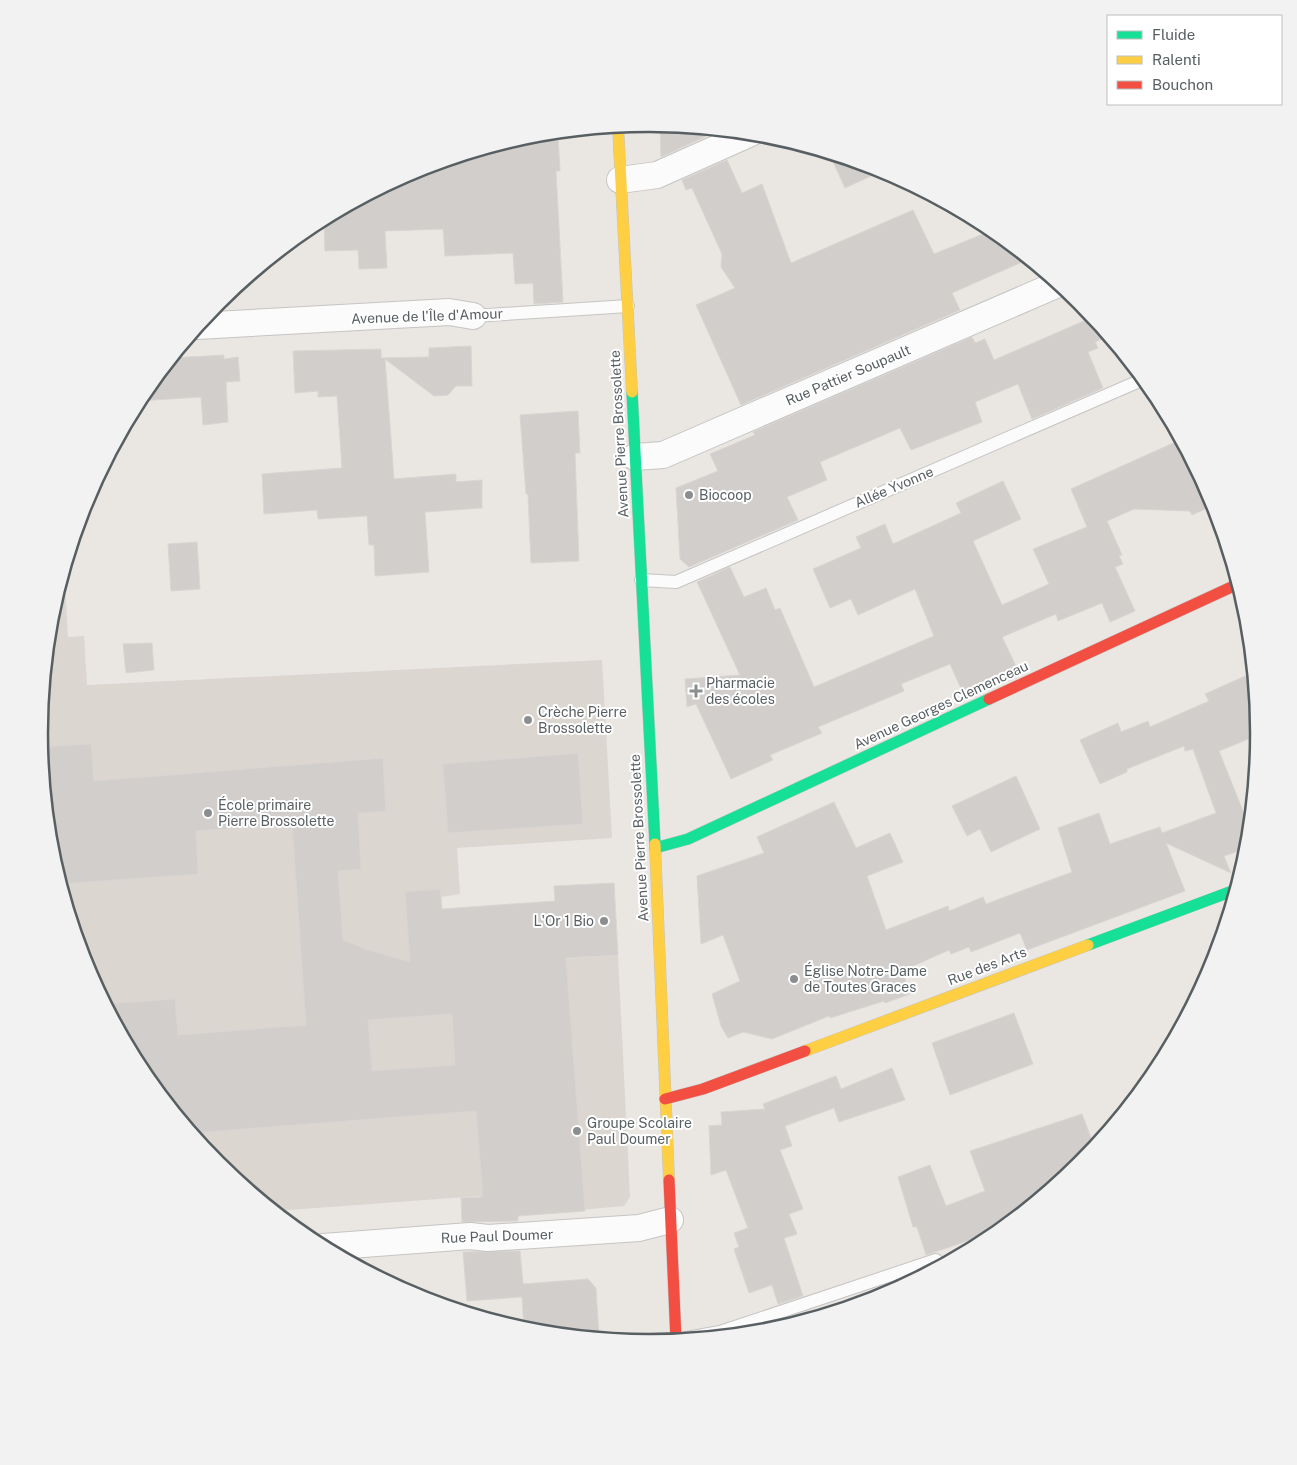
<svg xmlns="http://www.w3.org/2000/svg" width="1297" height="1465" viewBox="0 0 1297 1465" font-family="'Public Sans',sans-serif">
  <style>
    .education { fill: #dcd6d1 }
    .building { fill: #d1cecc; stroke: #d9d5d2; fill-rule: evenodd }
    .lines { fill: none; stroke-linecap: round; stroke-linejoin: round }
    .lane-casing { stroke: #c5c5c4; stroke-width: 14 }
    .street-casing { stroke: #c5c5c4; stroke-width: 28 }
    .fast-casing { stroke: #c4c5c4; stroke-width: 12 }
    .slow-casing { stroke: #c4c5c4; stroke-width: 12 }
    .jam-casing { stroke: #c4c5c4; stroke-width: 12 }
    .lane { stroke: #fcfbfb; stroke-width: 12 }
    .street { stroke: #fcfbfb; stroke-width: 26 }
    .fast { stroke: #16e098; stroke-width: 11 }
    .slow { stroke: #ffcf43; stroke-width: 11 }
    .jam { stroke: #f24e42; stroke-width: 11 }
    .poi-dot { fill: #8b8e8f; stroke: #fff; stroke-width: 2 }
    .labels { text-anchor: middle; stroke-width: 4; stroke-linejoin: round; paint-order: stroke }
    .street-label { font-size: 14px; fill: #585f62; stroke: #fff }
    .poi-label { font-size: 14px; fill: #585f62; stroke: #fff; text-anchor: start }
    .rim { fill: none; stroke: #585f62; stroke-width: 2.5 }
  </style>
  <rect width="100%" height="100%" fill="#eae6e2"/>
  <path class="education" d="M 65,586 L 68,637 L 84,636 L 87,685 L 602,660 L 612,838 L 457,848 L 460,894 L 441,897 L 443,932 L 561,959 L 618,955 L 630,1197 L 624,1206 L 480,1219 L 480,1196 L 275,1211 L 217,1163 L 141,1071 L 85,966 L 50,851 L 39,732 L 51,613 L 59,587 Z"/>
  <path class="building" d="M 660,124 L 711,129 L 713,133 L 661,157 Z
    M 555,132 L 555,137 L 558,136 L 560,171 L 556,171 L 563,302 L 534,304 L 533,283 L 515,284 L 513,253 L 445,256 L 443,229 L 385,231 L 387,268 L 359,269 L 358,250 L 325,251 L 324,218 L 415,169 L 530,134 Z
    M 829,153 L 882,169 L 884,170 L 845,188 Z
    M 727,160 L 742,193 L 762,184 L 791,263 L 913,210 L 934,254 L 993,230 L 1029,259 L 952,293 L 960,310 L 741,405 L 696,305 L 735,288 L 721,267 L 722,254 L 692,188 L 686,190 L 682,180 Z
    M 1093,317 L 1108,336 L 1095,342 L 1098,348 L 1088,352 L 1103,388 L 1032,419 L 1018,384 L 975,402 L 982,422 L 911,450 L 900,428 L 820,462 L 827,480 L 787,497 L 798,520 L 689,567 L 680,559 L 676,488 L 718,471 L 710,454 L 755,435 L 753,432 L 972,337 L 975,343 L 985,339 L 994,360 Z
    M 471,346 L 472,386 L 456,386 L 448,395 L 434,396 L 385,359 L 394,479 L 456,474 L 456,482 L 482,480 L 482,508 L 425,512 L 429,572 L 375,576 L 374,545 L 369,545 L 367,516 L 318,519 L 317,510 L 264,514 L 262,474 L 342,468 L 337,396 L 318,397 L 318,391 L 295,393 L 293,351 L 381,349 L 381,358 L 429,357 L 429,348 Z
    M 224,355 L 224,359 L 238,357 L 240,381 L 226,382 L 228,422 L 203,425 L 201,397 L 138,401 L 171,358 Z
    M 578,411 L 580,453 L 575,453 L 579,561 L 531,563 L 528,494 L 526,494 L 520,415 Z
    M 1180,440 L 1214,505 L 1192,515 L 1190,511 L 1134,509 L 1107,521 L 1122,555 L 1119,556 L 1123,564 L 1115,567 L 1135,611 L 1110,622 L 1102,603 L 1058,621 L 1056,614 L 1002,637 L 1016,666 L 962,691 L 950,664 L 901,684 L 904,691 L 818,727 L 822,733 L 770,755 L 773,760 L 731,779 L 696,704 L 687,707 L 685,679 L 740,675 L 697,582 L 730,567 L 744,597 L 766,588 L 775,610 L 780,608 L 814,687 L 934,636 L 915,589 L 858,615 L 851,599 L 830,608 L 813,569 L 861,548 L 856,537 L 885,524 L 893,544 L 961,513 L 956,503 L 1003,481 L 1021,519 L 973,541 L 1002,605 L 1049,584 L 1033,549 L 1087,527 L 1071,489 Z
    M 197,542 L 200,589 L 171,591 L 168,544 Z
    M 152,643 L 154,670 L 126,673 L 123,644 Z
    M 1252,673 L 1258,735 L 1219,751 L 1249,826 L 1247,848 L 1224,856 L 1231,873 L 1166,843 L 1185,891 L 1027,950 L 1020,933 L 971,952 L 969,947 L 951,954 L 949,950 L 902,971 L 910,994 L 885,1003 L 884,1001 L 830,1018 L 829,1016 L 772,1039 L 743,1032 L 728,1038 L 721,1026 L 712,994 L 740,981 L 723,935 L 701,944 L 697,876 L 764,853 L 757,837 L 834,802 L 856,848 L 890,833 L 903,862 L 867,876 L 886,930 L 948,906 L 949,911 L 983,897 L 986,904 L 1072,872 L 1058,828 L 1099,813 L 1110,844 L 1160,827 L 1162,833 L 1216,813 L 1193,749 L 1185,751 L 1184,746 L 1127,769 L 1127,772 L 1100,784 L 1080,740 L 1118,723 L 1121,732 L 1148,721 L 1150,727 L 1209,701 L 1205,694 Z
    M 91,744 L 94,781 L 383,758 L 386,811 L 358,813 L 361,869 L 338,871 L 343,940 L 365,949 L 410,962 L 405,892 L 440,889 L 442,909 L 555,901 L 554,886 L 614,883 L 618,955 L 566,958 L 585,1211 L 518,1216 L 518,1221 L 462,1222 L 461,1198 L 483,1197 L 476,1111 L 192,1133 L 141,1071 L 106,1004 L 175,999 L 178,1035 L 306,1025 L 292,824 L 196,831 L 198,874 L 60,884 L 50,851 L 40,747 ZM 452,1014 L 455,1065 L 372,1071 L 368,1020 Z
    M 578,753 L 583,824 L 448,833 L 443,764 Z
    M 1016,776 L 1040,829 L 991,852 L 980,829 L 967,836 L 952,806 Z
    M 1014,1013 L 1033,1064 L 950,1095 L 932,1043 Z
    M 892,1068 L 905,1100 L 839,1122 L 834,1108 L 785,1126 L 792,1146 L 780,1150 L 803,1209 L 789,1214 L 797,1234 L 784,1238 L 803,1296 L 778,1304 L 772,1285 L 749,1293 L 734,1249 L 739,1247 L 734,1233 L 748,1228 L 726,1170 L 711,1175 L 709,1126 L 722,1125 L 721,1112 L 765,1109 L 763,1104 L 836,1076 L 841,1089 Z
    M 1082,1114 L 1094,1146 L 1079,1164 L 997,1231 L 926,1255 L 917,1227 L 913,1227 L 898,1177 L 930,1165 L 946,1206 L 985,1191 L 970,1151 Z
    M 520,1251 L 523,1284 L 588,1279 L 596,1288 L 599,1337 L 524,1329 L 522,1297 L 467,1301 L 463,1252 Z
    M 809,1311 L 811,1317 L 785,1325 L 783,1320 Z"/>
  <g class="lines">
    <defs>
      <path id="lane" d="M 473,316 L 628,306
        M 641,580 L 676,582 L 1144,379
        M 681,1339 L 720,1332 L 936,1260"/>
      <path id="street" d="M 620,180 L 657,175 L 751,133
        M 197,326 L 449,312 L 473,316
        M 635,457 L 663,455 L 1058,284
        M 323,1247 L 470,1236 L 488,1238 L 639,1228 L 670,1220"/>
      <path id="fast" d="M 632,392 L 655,844
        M 655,848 L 688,839 L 989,699
        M 1088,945 L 1235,890"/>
      <path id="slow" d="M 618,126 L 632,392
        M 655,844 L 669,1180
        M 805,1051 L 1088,945"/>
      <path id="jam" d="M 989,699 L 1238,584
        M 665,1099 L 703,1089 L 805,1051
        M 669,1180 L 676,1340"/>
    </defs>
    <use href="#lane" class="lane-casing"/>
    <use href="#street" class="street-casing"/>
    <use href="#fast" class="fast-casing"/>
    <use href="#slow" class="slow-casing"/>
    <use href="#jam" class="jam-casing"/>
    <use href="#lane" class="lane"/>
    <use href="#street" class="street"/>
    <use href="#fast" class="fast"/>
    <use href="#slow" class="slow"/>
    <use href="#jam" class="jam"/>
  </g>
  <g class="poi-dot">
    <circle cx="689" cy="495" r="5"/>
    <path d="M693.5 683.5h5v5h5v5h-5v5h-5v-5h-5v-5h5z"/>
    <circle cx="528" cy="720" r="5"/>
    <circle cx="208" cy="813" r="5"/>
    <circle cx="604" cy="921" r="5"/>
    <circle cx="794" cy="979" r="5"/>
    <circle cx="577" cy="1131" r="5"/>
  </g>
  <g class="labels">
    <g class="street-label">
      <text transform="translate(427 316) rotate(-2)" y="5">Avenue de l'Île d'Amour</text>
      <text transform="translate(848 375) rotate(-23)" y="5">Rue Pattier Soupault</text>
      <text transform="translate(619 434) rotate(-93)" y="5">Avenue Pierre Brossolette</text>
      <text transform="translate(894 487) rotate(-23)" y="5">Allée Yvonne</text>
      <text transform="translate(941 705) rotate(-25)" y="5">Avenue Georges Clemenceau</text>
      <text transform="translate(639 838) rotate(-93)" y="5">Avenue Pierre Brossolette</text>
      <text transform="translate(987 966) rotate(-21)" y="5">Rue des Arts</text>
      <text transform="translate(497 1236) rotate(-2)" y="5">Rue Paul Doumer</text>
    </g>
    <g class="poi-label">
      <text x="699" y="500">Biocoop</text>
      <text x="706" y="688">Pharmacie<tspan x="706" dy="16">des écoles</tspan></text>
      <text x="538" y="717">Crèche Pierre<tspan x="538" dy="16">Brossolette</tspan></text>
      <text x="218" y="810">École primaire<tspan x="218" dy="16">Pierre Brossolette</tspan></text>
      <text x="594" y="926" text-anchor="end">L'Or 1 Bio</text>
      <text x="804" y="976">Église Notre-Dame<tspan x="804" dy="16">de Toutes Graces</tspan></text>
      <text x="587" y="1128">Groupe Scolaire<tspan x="587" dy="16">Paul Doumer</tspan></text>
    </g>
  </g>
  <path d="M0 0H1297V1465H0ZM48 733a601 601 0 1 1 1202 0a601 601 0 1 1-1202 0Z" fill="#f2f2f2" fill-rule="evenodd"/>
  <path class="rim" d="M48 733a601 601 0 1 1 1202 0a601 601 0 1 1-1202 0Z"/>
  <rect x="1107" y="15" width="175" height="90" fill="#ffffff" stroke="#bcbfc0"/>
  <rect x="1117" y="31" width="25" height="8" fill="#16e098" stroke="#bcbfc0"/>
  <text x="1152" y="40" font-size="15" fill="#585f62">Fluide</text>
  <rect x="1117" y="56" width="25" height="8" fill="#ffcf43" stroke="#bcbfc0"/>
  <text x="1152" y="65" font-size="15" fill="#585f62">Ralenti</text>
  <rect x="1117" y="81" width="25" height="8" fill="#f24e42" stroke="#bcbfc0"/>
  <text x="1152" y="90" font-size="15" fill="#585f62">Bouchon</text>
</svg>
